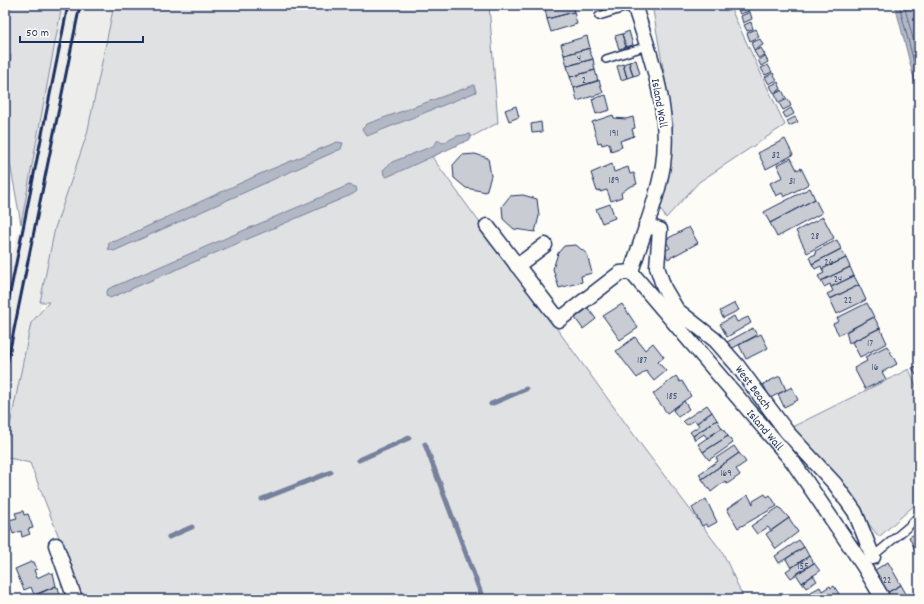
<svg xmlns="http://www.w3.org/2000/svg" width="924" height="604" viewBox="0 0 924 604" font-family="Dekko,sans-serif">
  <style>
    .built { fill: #edeeec }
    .green { fill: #e0e1e3; stroke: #7e88a0 }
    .water { fill: #b3b8c5; stroke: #76819c }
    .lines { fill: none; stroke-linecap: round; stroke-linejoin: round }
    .shore { stroke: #586687; stroke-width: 1 }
    .stream { stroke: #76819c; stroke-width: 5 }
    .building { fill: #c9ccd3; stroke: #1b2f5e }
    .lane-casing { stroke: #1b2f5e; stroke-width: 10 }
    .street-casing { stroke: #1b2f5e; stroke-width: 17 }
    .lane { stroke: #fdfcf7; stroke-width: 7 }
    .street { stroke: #fdfcf7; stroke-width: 14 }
    .rail { stroke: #1b2f5e; stroke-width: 3 }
    .labels { text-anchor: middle; stroke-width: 4; stroke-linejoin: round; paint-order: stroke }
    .number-label { font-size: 10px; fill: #46567b }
    .street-label { font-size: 12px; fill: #1b2f5e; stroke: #fdfcf7 }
  </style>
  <rect width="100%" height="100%" fill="#fdfcf7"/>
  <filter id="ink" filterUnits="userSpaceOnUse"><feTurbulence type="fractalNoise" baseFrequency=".025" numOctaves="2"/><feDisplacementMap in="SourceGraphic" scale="8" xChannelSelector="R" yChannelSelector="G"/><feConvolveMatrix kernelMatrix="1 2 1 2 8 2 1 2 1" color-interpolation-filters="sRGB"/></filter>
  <g filter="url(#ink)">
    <path class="built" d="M 59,5 L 114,5 L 87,134 L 52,245 L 13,461 L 5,497 L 5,279 L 21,224 Z"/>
    <path class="green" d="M 5,5 L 62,5 L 21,224 L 5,135 L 11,55 L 5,53 Z
      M 114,5 L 489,5 L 498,123 L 432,157 L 645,450 L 723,553 L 744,599 L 83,599 L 30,463 L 5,457 L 5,450 L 31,323 L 49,302 L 40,302 L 55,228 L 87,134 Z
      M 652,5 L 729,5 L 785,125 L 699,182 L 666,218 L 658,206 L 668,163 L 673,125 Z
      M 909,369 L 919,393 L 919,501 L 879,537 L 792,427 Z"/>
    <path class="water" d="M 895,5 L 919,5 L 919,98 Z
      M 474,85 L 476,92 L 367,136 L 362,129 L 367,124 Z
      M 470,134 L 471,139 L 387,177 L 384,175 L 383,170 L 392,162 L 433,146 L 438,140 L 443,143 L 457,136 Z
      M 337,142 L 343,143 L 341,149 L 114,251 L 108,249 L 109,242 L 116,241 L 262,173 Z
      M 349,185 L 356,187 L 357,191 L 353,194 L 110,298 L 106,295 L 108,289 Z"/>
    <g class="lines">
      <path class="shore" d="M 899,5 L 919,81
        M 904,5 L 919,61"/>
      <path class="stream" d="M 491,404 L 526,389
        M 425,444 L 483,599
        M 359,460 L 409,438
        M 262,499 L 331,472
        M 169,537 L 192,527"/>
    </g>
    <path class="building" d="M 556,5 L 572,5 L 574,12 L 547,19 L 545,8 Z
      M 747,5 L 749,11 L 740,14 L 737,8 Z
      M 574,12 L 577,24 L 551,32 L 547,19 Z
      M 750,12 L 752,19 L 743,23 L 741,16 Z
      M 751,22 L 753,29 L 747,31 L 744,25 Z
      M 756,29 L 759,37 L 750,41 L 747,33 Z
      M 629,31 L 633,45 L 626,47 L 622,34 Z
      M 622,34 L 626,47 L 619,49 L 615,36 Z
      M 587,36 L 590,48 L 564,55 L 561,44 Z
      M 760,39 L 763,45 L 754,50 L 751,43 Z
      M 590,48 L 589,50 L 593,59 L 567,66 L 564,55 Z
      M 761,48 L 765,55 L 758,58 L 754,51 Z
      M 765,56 L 768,62 L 761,66 L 758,60 Z
      M 593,59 L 595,70 L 570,77 L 567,66 Z
      M 636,60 L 640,74 L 633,76 L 629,62 Z
      M 629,62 L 633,76 L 627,78 L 623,64 Z
      M 623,64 L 627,78 L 621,80 L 617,66 Z
      M 768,65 L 772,72 L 765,75 L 761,68 Z
      M 595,70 L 598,81 L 574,88 L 570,77 Z
      M 773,73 L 777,80 L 769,84 L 765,77 Z
      M 599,80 L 603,93 L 577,101 L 574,88 Z
      M 778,82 L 781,89 L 774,93 L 770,86 Z
      M 782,90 L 786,98 L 778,102 L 775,94 Z
      M 606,95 L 610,110 L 596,114 L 592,99 Z
      M 788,99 L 791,106 L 783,110 L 779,103 Z
      M 516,106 L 519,117 L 509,121 L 505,110 Z
      M 791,108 L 794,114 L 786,118 L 783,113 Z
      M 613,115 L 614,118 L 626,119 L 633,117 L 635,128 L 632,129 L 634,136 L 620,141 L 622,147 L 611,151 L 609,143 L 602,145 L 601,142 L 598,143 L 592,122 Z
      M 795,117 L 798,122 L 789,126 L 787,121 Z
      M 541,122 L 542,132 L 532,133 L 531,124 Z
      M 785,139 L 793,155 L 766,169 L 758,153 Z
      M 475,154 L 488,158 L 491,176 L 486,192 L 466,188 L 454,178 L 453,165 L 462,155 Z
      M 791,158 L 797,170 L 801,168 L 809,184 L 784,197 L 782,193 L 776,196 L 770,183 L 783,177 L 777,165 Z
      M 612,164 L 614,172 L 628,167 L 630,174 L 634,173 L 637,184 L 629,187 L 621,193 L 622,197 L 611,201 L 607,190 L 600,192 L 600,190 L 597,191 L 591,173 Z
      M 810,188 L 815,199 L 770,223 L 764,212 Z
      M 523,195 L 537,199 L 539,216 L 535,232 L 514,229 L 503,219 L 502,206 L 510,196 Z
      M 815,199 L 822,213 L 777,237 L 770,223 Z
      M 610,204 L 615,218 L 602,223 L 596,209 Z
      M 823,217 L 834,238 L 807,253 L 796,231 Z
      M 689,227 L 698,243 L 668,259 L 664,251 L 670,248 L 665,240 Z
      M 837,240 L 841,249 L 812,264 L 809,257 L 816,254 L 815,251 Z
      M 576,245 L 587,254 L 592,273 L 581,276 L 582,282 L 559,288 L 553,269 L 558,253 L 564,246 Z
      M 841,249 L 846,258 L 822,269 L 821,266 L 815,269 L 812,264 Z
      M 846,258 L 850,267 L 821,281 L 818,276 L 824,273 L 822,269 Z
      M 850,267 L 854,276 L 831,287 L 830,284 L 824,287 L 821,281 Z
      M 854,276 L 859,285 L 830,299 L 827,294 L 833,291 L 831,287 Z
      M 859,285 L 866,300 L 837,314 L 830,299 Z
      M 735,303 L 739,310 L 723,318 L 720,311 Z
      M 867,303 L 874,317 L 839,335 L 833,324 L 839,321 L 837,318 Z
      M 622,304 L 638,328 L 620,340 L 603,316 Z
      M 588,308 L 596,319 L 583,329 L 575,318 Z
      M 734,316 L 737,322 L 748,317 L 751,323 L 727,337 L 720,324 Z
      M 874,317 L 880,328 L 849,343 L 846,332 Z
      M 753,328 L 757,335 L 731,349 L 727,342 Z
      M 880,328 L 887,343 L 860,357 L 852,342 Z
      M 761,334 L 768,348 L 746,359 L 739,345 Z
      M 635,337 L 645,350 L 653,343 L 664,357 L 658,362 L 666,371 L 654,381 L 646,371 L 637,378 L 616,351 Z
      M 887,346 L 897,364 L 882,372 L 886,379 L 865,389 L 854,368 L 867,361 L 865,357 Z
      M 919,365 L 919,374 L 916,375 L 912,368 Z
      M 676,376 L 680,382 L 682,381 L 691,396 L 667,413 L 653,394 Z
      M 780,376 L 786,390 L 770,398 L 763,384 Z
      M 792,387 L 798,400 L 784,407 L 778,394 Z
      M 684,401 L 689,409 L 678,417 L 673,410 Z
      M 707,405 L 712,412 L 697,423 L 695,420 L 687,425 L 683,421 Z
      M 712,412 L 717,420 L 693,436 L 690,432 L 699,426 L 697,423 Z
      M 717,420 L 722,428 L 707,438 L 704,434 L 695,440 L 693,436 Z
      M 722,428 L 728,436 L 703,452 L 698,444 Z
      M 728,436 L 733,443 L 709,460 L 703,452 Z
      M 734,446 L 739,453 L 702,479 L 699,474 L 718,461 L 716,458 Z
      M 739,453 L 746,462 L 736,469 L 740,475 L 727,484 L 725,481 L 711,492 L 702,479 Z
      M 765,494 L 767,497 L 770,495 L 777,506 L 738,528 L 727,509 L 748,495 L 753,504 L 753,501 Z
      M 706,499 L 717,522 L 708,527 L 706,524 L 702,526 L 692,508 Z
      M 779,507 L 789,518 L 771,531 L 768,527 L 757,534 L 751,526 Z
      M 23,511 L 24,515 L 28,514 L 33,528 L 28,529 L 30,534 L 22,537 L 21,531 L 13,534 L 9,520 L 17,518 L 15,513 Z
      M 789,518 L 798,532 L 776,549 L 766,534 Z
      M 919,532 L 919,558 L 909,537 Z
      M 799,540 L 804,547 L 779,563 L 775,556 Z
      M 804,547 L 809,556 L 791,568 L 786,559 Z
      M 809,556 L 814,563 L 791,578 L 786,571 Z
      M 31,562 L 34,562 L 37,569 L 34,570 L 37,578 L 50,572 L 51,574 L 53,573 L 56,586 L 34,595 L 31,587 L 24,590 L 15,569 Z
      M 888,562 L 901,585 L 883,595 L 870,573 Z
      M 814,563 L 820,571 L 802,583 L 796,574 Z
      M 813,575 L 817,581 L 806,588 L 802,583 Z
      M 901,585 L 909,599 L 885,599 L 883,595 Z
      M 56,586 L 57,588 L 58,587 L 61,599 L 28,599 Z
      M 830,586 L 831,588 L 834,586 L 842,599 L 807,599 L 804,595 L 807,593 L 811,599 L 814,597 L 811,592 L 820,587 L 822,591 Z"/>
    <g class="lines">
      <defs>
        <path id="lane" d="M 599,16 L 634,5
          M 606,59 L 647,46
          M 871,558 L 909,526 L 919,515"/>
        <g id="street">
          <path id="s1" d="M 646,225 L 660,230 L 657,267 L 664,288 L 677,310 L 715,340 L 737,365 L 787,432 L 835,484 L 855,512 L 873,557"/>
          <path d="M 487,226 L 559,320 L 620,273 L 631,272"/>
          <path d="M 517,266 L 545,245"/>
          <path id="s2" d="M 631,272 L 793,462 L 863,565 L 883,599"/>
          <path d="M 631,272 C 642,237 657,201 663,165 C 671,111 651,56 634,5"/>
          <path d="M 56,545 L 75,599"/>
        </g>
      </defs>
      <use href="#lane" class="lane-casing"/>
      <use href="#street" class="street-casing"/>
      <use href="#lane" class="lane"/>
      <use href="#street" class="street"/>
      <path class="rail" d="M 5,318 L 68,5
        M 5,374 L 80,5"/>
    </g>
  </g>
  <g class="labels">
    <g class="number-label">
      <text x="579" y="61">4</text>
      <text x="584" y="83">2</text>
      <text x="614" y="136">191</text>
      <text x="776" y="158">32</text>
      <text x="614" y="183">189</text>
      <text x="792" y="184">31</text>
      <text x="815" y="239">28</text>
      <text x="829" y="265">26</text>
      <text x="838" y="282">24</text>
      <text x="848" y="303">22</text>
      <text x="870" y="346">17</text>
      <text x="642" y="363">187</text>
      <text x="875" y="370">16</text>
      <text x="672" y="399">185</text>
      <text x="726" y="476">169</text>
      <text x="803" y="569">155</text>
      <text x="886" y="583">122</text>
    </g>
    <g class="street-label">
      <text transform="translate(660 103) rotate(80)" y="4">Island Wall</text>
      <text dy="4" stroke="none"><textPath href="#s1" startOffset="209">West Beach</textPath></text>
      <text dy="4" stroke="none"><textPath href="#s2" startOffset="207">Island Wall</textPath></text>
    </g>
  </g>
  <rect width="924" height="604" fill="none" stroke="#fdfcf7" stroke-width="20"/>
  <rect x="10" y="10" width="904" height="584" fill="none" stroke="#1b2f5e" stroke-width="1.5" filter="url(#ink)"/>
  <path d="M20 36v6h123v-6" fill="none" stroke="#1b2f5e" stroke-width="2"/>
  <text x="26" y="36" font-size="12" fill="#1b2f5e" stroke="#fdfcf7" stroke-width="3" paint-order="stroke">50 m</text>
</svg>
